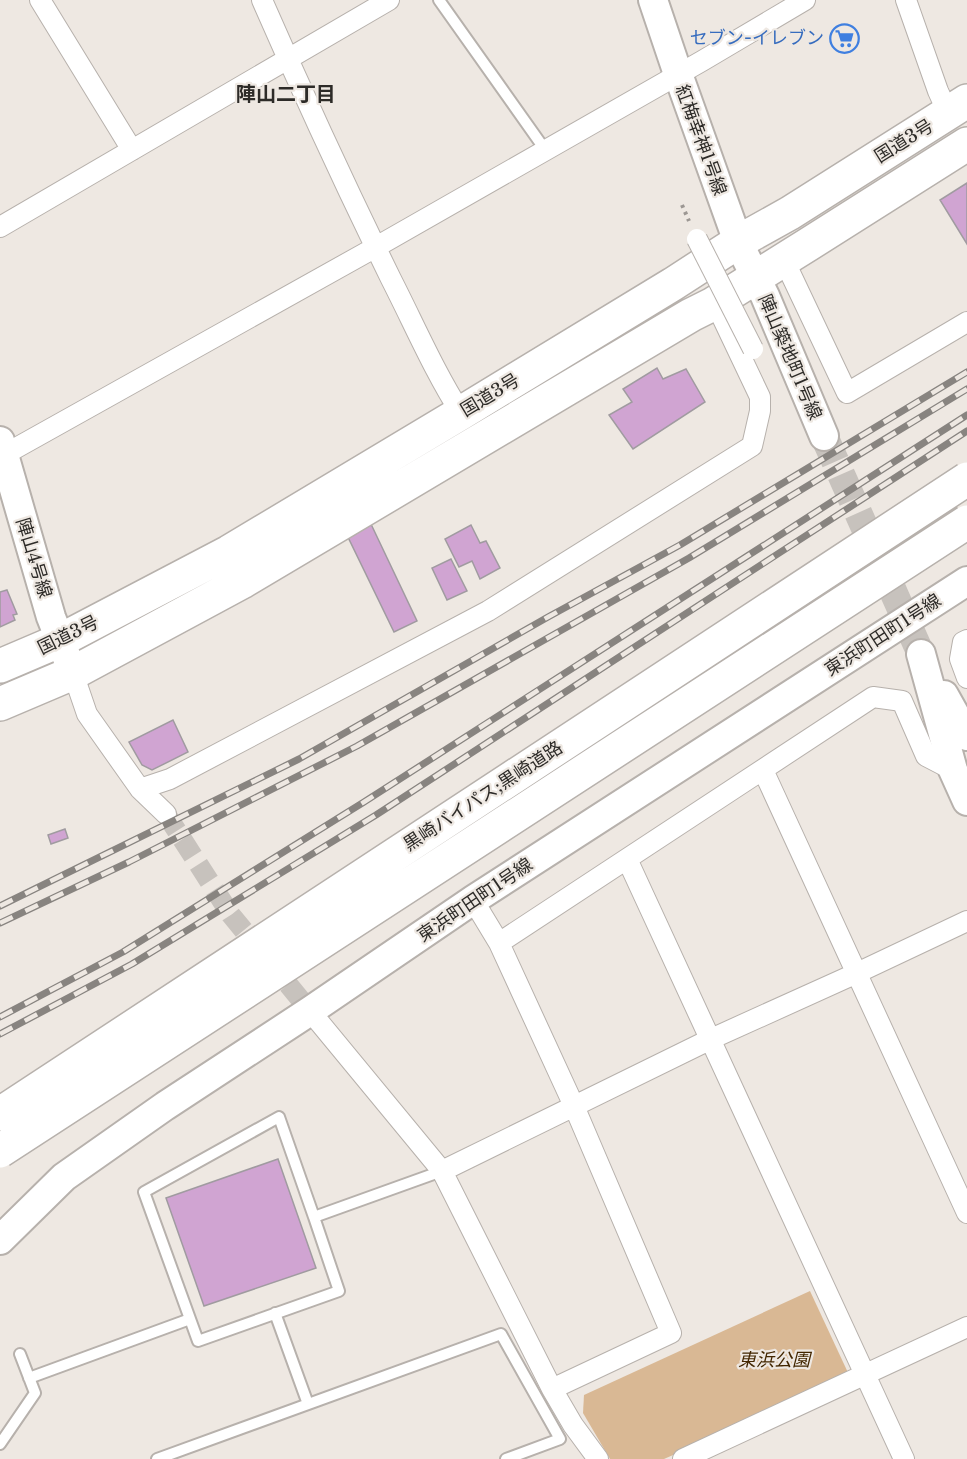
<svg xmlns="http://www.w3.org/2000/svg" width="967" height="1459" viewBox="0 0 967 1459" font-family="'Libre Baskerville','Noto Sans JP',serif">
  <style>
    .green { fill: #d9b894 }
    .building { fill: #d0a4d2; stroke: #a09ba0; stroke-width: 1.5 }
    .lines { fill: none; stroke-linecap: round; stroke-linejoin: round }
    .street-tunnel { stroke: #c7c2bd; stroke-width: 20; stroke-dasharray: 20 10; stroke-linecap: butt }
    .secondary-tunnel { stroke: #c7c2bd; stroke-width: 28; stroke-dasharray: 28 14; stroke-linecap: butt }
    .lane-casing { stroke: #b7b1ac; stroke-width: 14 }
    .street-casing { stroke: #b7b1ac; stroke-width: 22 }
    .secondary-casing { stroke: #b7b1ac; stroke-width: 32 }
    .highway-casing { stroke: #b7b1ac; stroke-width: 36 }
    .path { stroke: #9c9793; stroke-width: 4; stroke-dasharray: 3 4.5; stroke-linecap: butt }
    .lane { stroke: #fff; stroke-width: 10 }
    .street { stroke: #fff; stroke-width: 20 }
    .secondary { stroke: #fff; stroke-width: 28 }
    .highway { stroke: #fff; stroke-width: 33 }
    .rail-casing { stroke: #888480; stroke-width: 7 }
    .rail { stroke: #eee8e2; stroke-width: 4.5; stroke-dasharray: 14; stroke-linecap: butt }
    .street-bridge-casing { stroke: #b7b1ac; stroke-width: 22; stroke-linecap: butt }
    .highway-bridge-casing { stroke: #b7b1ac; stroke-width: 36; stroke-linecap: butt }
    .street-bridge { stroke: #fff; stroke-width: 20 }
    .highway-bridge { stroke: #fff; stroke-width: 33 }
    .labels { text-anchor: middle; stroke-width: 4.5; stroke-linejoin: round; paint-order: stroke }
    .shop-label { font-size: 18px; fill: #366cbe; stroke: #eee8e2; text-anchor: end }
    .street-label { font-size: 18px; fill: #2d2b28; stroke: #eee8e2 }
    .park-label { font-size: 18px; font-style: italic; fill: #422600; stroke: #eee8e2 }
    .neighbourhood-label { font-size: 20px; font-weight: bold; fill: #2d2b28; stroke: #eee8e2 }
  </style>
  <rect width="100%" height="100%" fill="#eee8e2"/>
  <path class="green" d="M 810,1291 L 850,1377 L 664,1459 L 610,1459 L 583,1413 L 584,1395 Z"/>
  <path class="building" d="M 967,183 L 967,244 L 940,200 Z
    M 657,368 L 663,379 L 686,369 L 705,402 L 633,449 L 609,415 L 632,402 L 623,389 Z
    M 370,522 L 417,621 L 394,632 L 346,533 Z
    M 471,525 L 480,543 L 486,541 L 500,568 L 480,579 L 472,561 L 459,567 L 445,539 Z
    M 451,559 L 467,591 L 447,600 L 432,568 Z
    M 7,590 L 17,614 L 13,615 L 15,620 L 0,627 L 0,592 Z
    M 173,720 L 188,752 L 152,770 L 142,765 L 129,742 Z
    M 65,829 L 68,838 L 51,844 L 48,835 Z
    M 278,1159 L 316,1268 L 204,1306 L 166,1198 Z"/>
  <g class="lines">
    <path class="street-tunnel" d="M 166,814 L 231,915 L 310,1011"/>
    <path class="secondary-tunnel" d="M 824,436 L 921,654"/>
    <defs>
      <path id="lane" d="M 439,0 L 546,151
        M 314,1217 L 339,1291 L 198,1341 L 144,1192 L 279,1117 L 314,1217 L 442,1171
        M 275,1313 L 308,1404
        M 29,1378 L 190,1319
        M 0,1444 L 35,1393 L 20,1354
        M 157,1459 L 501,1334 L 560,1439 L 506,1459"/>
      <path id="street" d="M 40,0 L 132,150
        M 262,0 C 303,94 346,187 391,279 C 414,324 434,371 461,413
        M 906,0 L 938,91 L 948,113
        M 0,227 L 389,0
        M 784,260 L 847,393 L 967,322
        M 0,457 L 376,247 L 702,61 L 805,0
        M 967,640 L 963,642 L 960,659 L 967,678
        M 73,673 L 87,714 L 140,789 L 166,814
        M 763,770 L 967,1213
        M 140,789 L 170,779 L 488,611 L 752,446 L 760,411 L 760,397 L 722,317 L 713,304
        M 627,859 L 904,1459
        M 473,900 L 499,943 L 574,1106 L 671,1333 L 552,1389
        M 499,943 L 873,697 L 902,701 L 926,756 L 953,770
        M 310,1011 L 442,1171 L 552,1389 L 573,1425 L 598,1459
        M 442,1171 L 711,1039 L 857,973 L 967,921
        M 683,1459 L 967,1327"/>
      <path id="secondary" d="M 653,0 L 678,74 L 738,242 L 765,296 L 824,436
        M 0,441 L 51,617 L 73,673
        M 921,654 L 953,770 L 967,801
        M 944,695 L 967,736
        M 0,1240 L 64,1177 L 165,1106 L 310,1011 L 473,900 L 967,581"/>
      <path id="highway" d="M 0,666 L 61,640 L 229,552 L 461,413 L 673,284 L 738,242 L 790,213 L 967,101
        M 0,704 L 73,673 L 242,582 L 691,315 L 713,304 L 809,244 L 967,144"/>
    </defs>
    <use href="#lane" class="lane-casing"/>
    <use href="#street" class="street-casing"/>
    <use href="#secondary" class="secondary-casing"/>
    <use href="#highway" class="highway-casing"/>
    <path class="path" d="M 682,205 L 689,221"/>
    <use href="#lane" class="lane"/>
    <use href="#street" class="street"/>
    <use href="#secondary" class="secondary"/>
    <use href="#highway" class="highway"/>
    <defs>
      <path id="rail" d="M 0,906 L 299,759 L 548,617 L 680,545 L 967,372
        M 0,923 L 129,862 L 357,746 L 689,558 L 967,389
        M 0,1017 L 123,952 L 364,802 L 967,415
        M 0,1034 L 132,964 L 376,815 L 967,431"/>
    </defs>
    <use href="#rail" class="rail-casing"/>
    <use href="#rail" class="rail"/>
    <defs>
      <path id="street-bridge" d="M 697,239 L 753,349"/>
      <path id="highway-bridge" d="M 0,1114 L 967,479
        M 0,1151 L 967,522"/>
    </defs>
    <use href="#street-bridge" class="street-bridge-casing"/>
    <use href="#highway-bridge" class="highway-bridge-casing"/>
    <use href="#street-bridge" class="street-bridge"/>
    <use href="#highway-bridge" class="highway-bridge"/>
  </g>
  <defs>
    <symbol id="supermarket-ring" viewBox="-11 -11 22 22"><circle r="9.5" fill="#eee8e2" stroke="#3f7fe0" stroke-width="1.5"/><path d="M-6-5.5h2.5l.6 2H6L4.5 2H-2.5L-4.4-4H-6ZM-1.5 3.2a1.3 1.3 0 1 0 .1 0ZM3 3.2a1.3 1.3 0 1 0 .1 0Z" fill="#3f7fe0"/></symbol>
  </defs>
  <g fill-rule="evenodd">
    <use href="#supermarket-ring" x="828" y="22" width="33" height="33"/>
  </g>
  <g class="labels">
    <g class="shop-label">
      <text x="824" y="44">セブン-イレブン</text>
    </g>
    <g class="street-label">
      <text transform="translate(701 140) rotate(70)" y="6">紅梅幸神1号線</text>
      <text transform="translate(904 141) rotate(-32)" y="6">国道3号</text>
      <text transform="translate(790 357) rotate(67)" y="6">陣山築地町1号線</text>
      <text transform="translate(490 395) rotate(-31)" y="6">国道3号</text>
      <text transform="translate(34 558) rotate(73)" y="6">陣山4号線</text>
      <text transform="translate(68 635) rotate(-26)" y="6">国道3号</text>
      <text transform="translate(883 635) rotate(-33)" y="6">東浜町田町1号線</text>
      <text transform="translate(483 796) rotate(-33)" y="6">黒崎バイパス;黒崎道路</text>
      <text transform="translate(475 900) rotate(-34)" y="6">東浜町田町1号線</text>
    </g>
    <g class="park-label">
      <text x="774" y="1366">東浜公園</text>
    </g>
    <g class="neighbourhood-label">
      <text x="286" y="101">陣山二丁目</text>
    </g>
  </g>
</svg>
